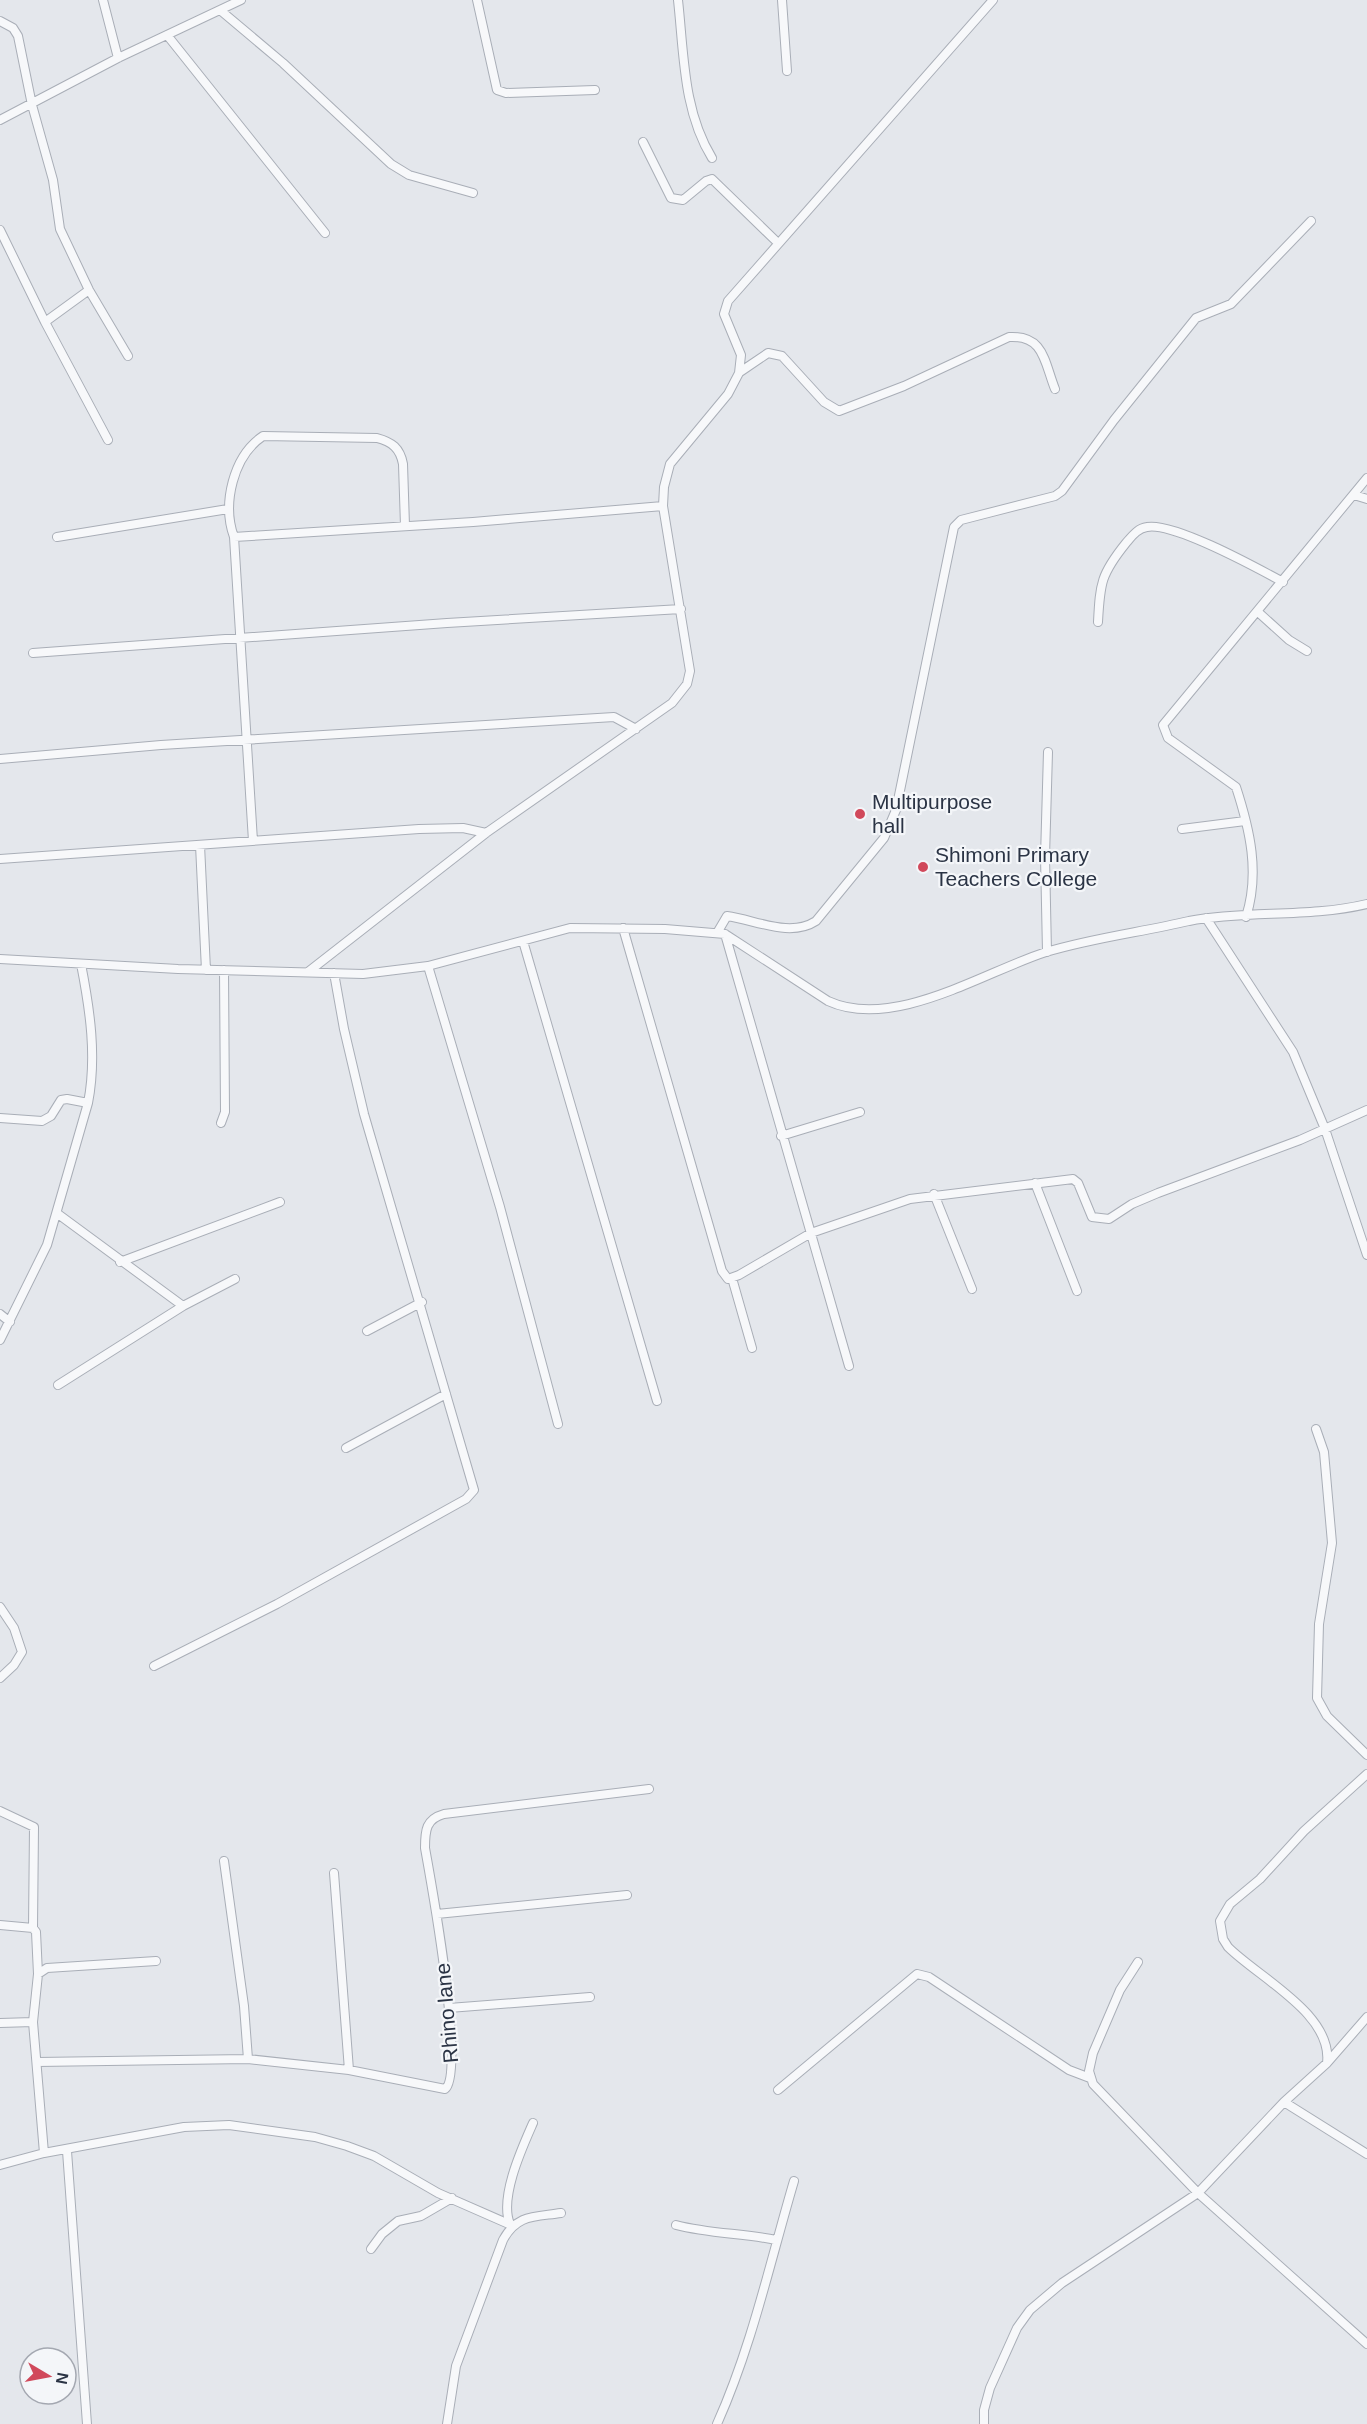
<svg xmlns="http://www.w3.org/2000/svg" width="1367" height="2424" viewBox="0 0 1367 2424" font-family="Helvetica,sans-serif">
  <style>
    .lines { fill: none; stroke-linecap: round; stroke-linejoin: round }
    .street-casing { stroke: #a9aeb7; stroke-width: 10 }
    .street { stroke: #f7f8fa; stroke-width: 8 }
    .poi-dot { fill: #d1495b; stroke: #f4f6f9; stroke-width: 2 }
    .labels { text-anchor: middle; stroke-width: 4.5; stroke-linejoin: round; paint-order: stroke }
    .poi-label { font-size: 21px; fill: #2b3445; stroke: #f4f6f9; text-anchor: start }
    .street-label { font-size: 21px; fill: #2b3445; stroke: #f4f6f9 }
  </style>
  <rect width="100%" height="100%" fill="#e4e7ec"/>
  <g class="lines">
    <defs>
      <path id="street" d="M 103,0 L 118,58
        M 477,0 L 497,90 L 506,93 L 595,90
        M 678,0 C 684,54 683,111 712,158
        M 782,0 L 787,71
        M 220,10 L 283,63 L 391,164 L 409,175 L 473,193
        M 0,21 L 13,28 L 18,36 L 32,105 L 53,180 L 60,229 L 89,290 L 128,356
        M 167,35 L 325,233
        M 0,120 L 118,58 L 241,0
        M 643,142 L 671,198 L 683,200 L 706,181 L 712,179 L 778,243
        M 0,230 L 45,322 L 108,440
        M 45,322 L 89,290
        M 740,372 L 768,353 L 782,356 L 824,402 L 839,411 L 904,386 L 1009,337 C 1044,335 1044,361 1055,389
        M 1354,495 L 1367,499
        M 57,537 L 228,509
        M 234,537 L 473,522 L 663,506
        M 1258,612 L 1289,640 L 1307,651
        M 1098,622 C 1100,583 1101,574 1126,543 C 1132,536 1138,528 1147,527 C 1174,522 1257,568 1283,582
        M 33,653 L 447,623 L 681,609
        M 0,759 L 161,745 L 614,717 L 636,729
        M 1182,829 L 1245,821
        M 253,841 L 234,537 C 222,504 233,456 263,436 L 377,438 C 392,442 400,448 403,464 L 405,526
        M 200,845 L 206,970
        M 0,859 L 419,829 L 463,828 L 486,833
        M 1246,917 C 1260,873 1250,830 1236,787 L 1168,738 L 1163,725 L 1367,478
        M 1206,918 L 1293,1052 L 1325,1129 L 1367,1255
        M 623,928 L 722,1271 L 728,1279 L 739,1275 L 811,1233 L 910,1199 L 1073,1179 L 1078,1183 L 1092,1217 L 1109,1219 L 1132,1204 L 1158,1193 L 1300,1140 L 1367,1110
        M 717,933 L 727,916 C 756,920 790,938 816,921 L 884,838 L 896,810 L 954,527 L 961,520 L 1055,496 L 1062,491 L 1114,420 L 1196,318 L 1231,304 L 1311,221
        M 725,934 L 849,1366
        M 523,941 L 657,1401
        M 1047,952 L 1045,857 L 1048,752
        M 0,959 L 178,969 L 363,974 L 428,966 L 570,928 L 665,929 L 725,934 L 828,1001 C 893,1031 984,972 1046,952 C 1092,938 1142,932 1189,921 C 1248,910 1308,918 1367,904
        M 428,966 L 500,1207 L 558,1424
        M 308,972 L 486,833 L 672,703 L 687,684 L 690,671 L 663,506 L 664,487 L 670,464 L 728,394 L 739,373 L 741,355 L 724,314 L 728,301 L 993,0
        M 0,1118 L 42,1121 L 51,1116 L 61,1100 L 67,1099 L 88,1103
        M 221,1123 L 225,1112 L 224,970
        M 781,1136 L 860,1112
        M 1035,1183 L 1077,1291
        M 934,1194 L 972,1289
        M 58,1214 L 183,1306 L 235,1279
        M 120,1262 L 280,1202
        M 732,1278 L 752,1348
        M 0,1314 L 10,1322
        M 367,1331 L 422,1302
        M 0,1340 L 47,1245 L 88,1103 C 97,1057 90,1010 81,964
        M 58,1385 L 183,1306
        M 1316,1429 L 1324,1452 L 1332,1543 L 1319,1624 L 1317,1698 L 1327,1716 L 1367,1755
        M 346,1448 L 446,1394
        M 0,1607 L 14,1628 L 22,1652 L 14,1665 L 0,1678
        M 154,1666 L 277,1604 L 466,1499 L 474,1490 L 364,1114 L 344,1029 L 334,973
        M 0,1811 L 34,1827 L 33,1928
        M 224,1861 L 244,2006 L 248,2059
        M 334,1873 L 349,2070
        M 437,1914 L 627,1895
        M 0,1925 L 33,1928 L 36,1932 L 38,1974
        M 1138,1962 L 1120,1990 L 1093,2053 L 1089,2071 L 1093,2084 L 1198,2193 L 1367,2344
        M 449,2008 L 590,1997
        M 0,2023 L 33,2022
        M 37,2062 L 248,2059 L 349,2070 L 445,2089 C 466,2074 431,1881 425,1848 C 425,1830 426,1819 444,1814 L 649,1789
        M 1327,2063 L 1367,2017
        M 778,2090 L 917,1974 L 929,1977 L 1069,2070 L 1090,2078
        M 1284,2102 L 1367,2154
        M 67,2151 L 87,2424
        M 44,2153 L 33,2022 L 38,1974 L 47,1968 L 156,1961
        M 0,2165 L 44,2153 L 184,2127 L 229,2125 L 315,2137 L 347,2146 L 374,2156 L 438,2193 L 511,2225
        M 510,2224 C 499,2198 522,2148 533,2123
        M 676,2225 C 710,2234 743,2233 776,2240
        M 371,2249 L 382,2234 L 398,2221 L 421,2216 L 452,2198
        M 447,2424 L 456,2366 L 503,2240 C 517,2214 535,2217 561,2213
        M 717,2424 C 752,2346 770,2262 794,2181
        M 984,2424 L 984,2410 L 990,2388 L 1017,2328 L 1030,2310 L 1062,2283 L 1198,2193 L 1284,2102 L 1327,2063 C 1333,2014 1259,1978 1228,1947 L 1223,1939 L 1220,1921 L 1230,1904 L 1260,1879 L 1304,1831 L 1367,1774"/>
    </defs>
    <use href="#street" class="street-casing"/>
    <use href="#street" class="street"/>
  </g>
  <g class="poi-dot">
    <circle cx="860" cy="814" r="6"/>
    <circle cx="923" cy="867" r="6"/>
  </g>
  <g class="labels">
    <g class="poi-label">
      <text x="872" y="809">Multipurpose<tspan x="872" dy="24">hall</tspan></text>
      <text x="935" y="862">Shimoni Primary<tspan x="935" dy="24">Teachers College</tspan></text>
    </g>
    <g class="street-label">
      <text transform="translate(447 2013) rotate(-95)" y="7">Rhino lane</text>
    </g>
  </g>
  <g transform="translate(48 2376) rotate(100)"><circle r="28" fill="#f4f6f9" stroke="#a4a8b1" stroke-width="1.5"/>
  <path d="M0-4.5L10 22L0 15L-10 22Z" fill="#d1495b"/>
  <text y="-9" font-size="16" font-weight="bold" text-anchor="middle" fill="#2b3445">N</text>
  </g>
</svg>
